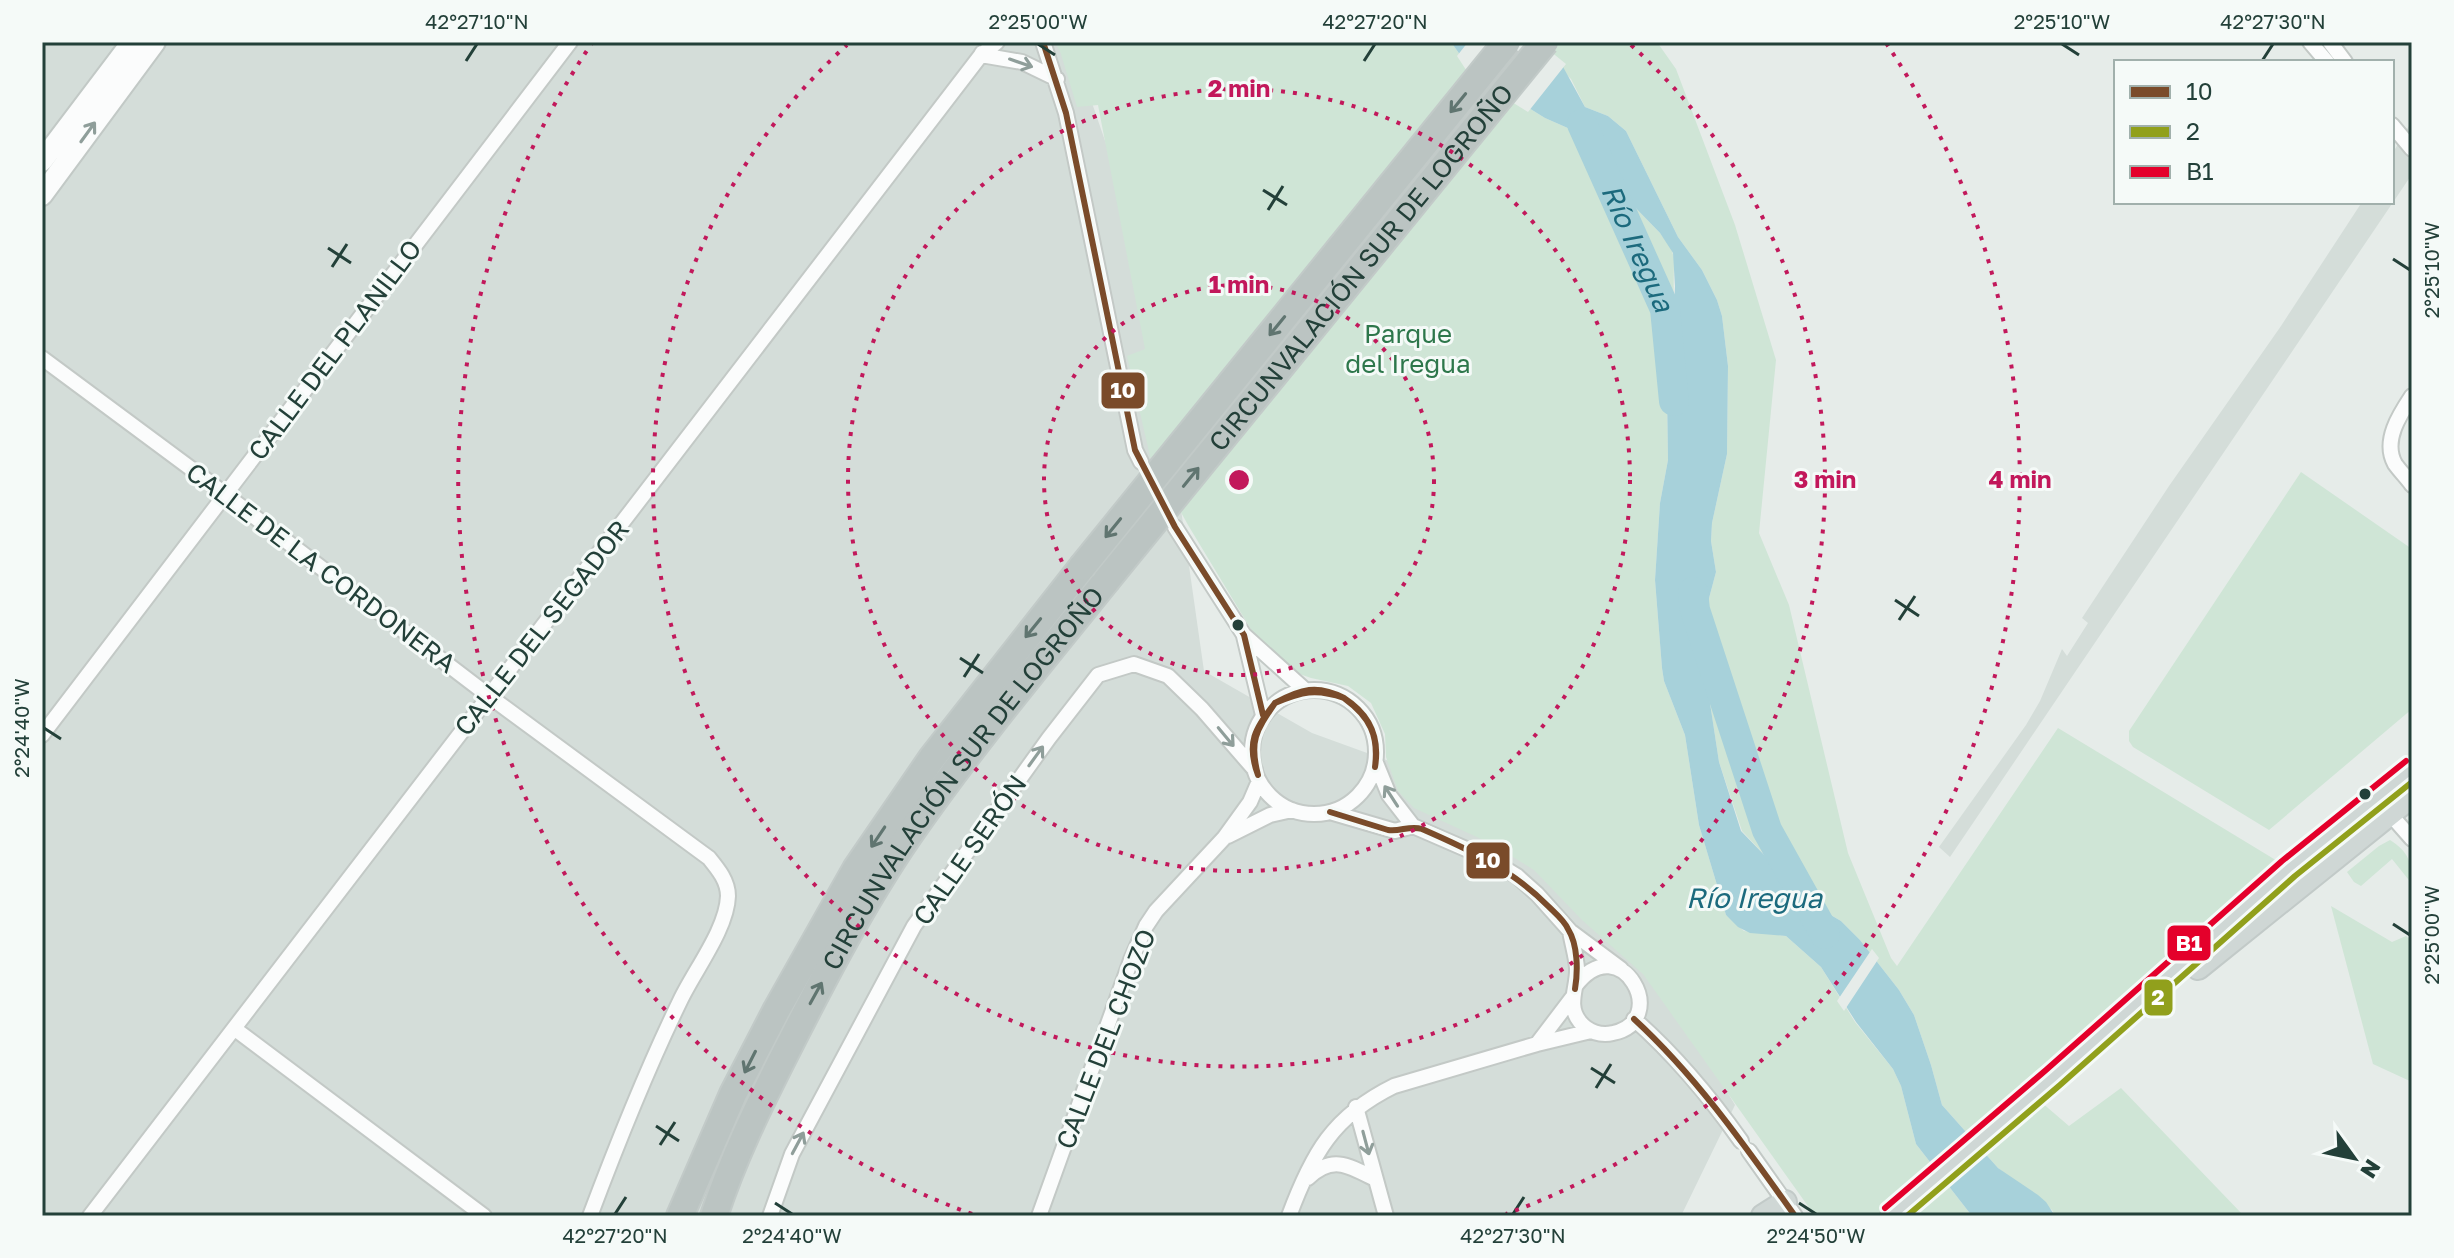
<svg xmlns="http://www.w3.org/2000/svg" width="2454" height="1258" viewBox="0 0 2454 1258" font-family="'Golos Text',sans-serif">
  <style>
    .built { fill: #d4ddd9 }
    .green { fill: #cfe5d6 }
    .water { fill: #a7d1da }
    .pier { fill: #e6ece9 }
    .lines { fill: none; stroke-linecap: round; stroke-linejoin: round }
    .river { stroke: #a7d1da; stroke-width: 30 }
    .street-casing { stroke: #c3c9c6; stroke-width: 18 }
    .secondary-casing { stroke: #c2c9c6; stroke-width: 24 }
    .primary-casing { stroke: #c2cac8; stroke-width: 26 }
    .highway-casing { stroke: #c2cac8; stroke-width: 30 }
    .street { stroke: #fbfcfc; stroke-width: 14 }
    .secondary { stroke: #fbfcfc; stroke-width: 20 }
    .primary { stroke: #cfd7d5; stroke-width: 22 }
    .highway { stroke: #bbc4c2; stroke-width: 26 }
    .highway-bridge-casing { stroke: #c2cac8; stroke-width: 30; stroke-linecap: butt }
    .highway-bridge { stroke: #bbc4c2; stroke-width: 26 }
    .bus-1-casing { stroke: #f5faf8; stroke-width: 12 }
    .bus-2-casing { stroke: #f5faf8; stroke-width: 12 }
    .bus-3-casing { stroke: #f5faf8; stroke-width: 12 }
    .bus-1 { stroke: #7a4b2a; stroke-width: 6 }
    .bus-2 { stroke: #91a01c; stroke-width: 6 }
    .bus-3 { stroke: #e4002b; stroke-width: 6 }
    .oneway { stroke: #8f9e9a }
    .oneway2 { stroke: #607570 }
    .ticks { fill: none; stroke: #234039; stroke-width: 3 }
    .ring { fill: none; stroke: #c2185b; stroke-width: 4; stroke-dasharray: 4 8 }
    .bus-dot { fill: #234039; stroke: #f5faf8; stroke-width: 3 }
    .labels { text-anchor: middle; stroke-width: 6; stroke-linejoin: round; paint-order: stroke }
    .street-label { font-size: 26px; fill: #234039; stroke: #f5faf8 }
    .park-label { font-size: 26px; fill: #2d774b; stroke: #f5faf8 }
    .water-label { font-size: 28px; font-style: italic; fill: #1c6a7d; stroke: #f5faf8 }
    .centre { fill: #c2185b; stroke: #f5faf8; stroke-width: 4 }
    .ring-label { font-size: 24px; text-anchor: middle; font-weight: bold; fill: #c2185b; stroke: #f5faf8; stroke-width: 6; stroke-linejoin: round; paint-order: stroke }
    .line-badge { stroke: #f5faf8; stroke-width: 3 }
    .badge-label { font-size: 22px; text-anchor: middle; font-weight: bold; fill: #fff }
    .neatline { fill: none; stroke: #234039; stroke-width: 3 }
    .ticks-label { font-size: 20px; text-anchor: middle; fill: #234039 }
  </style>
  <rect width="100%" height="100%" fill="#e6ece9"/>
  <path class="built" d="M 42,42 L 1071,42 L 1145,257 L 1204,671 L 1312,733 L 1469,790 L 1676,1006 L 1735,1105 L 1681,1216 L 42,1216 Z
    M 2412,121 L 2412,174 L 2402,189 L 1950,857 L 1939,847 L 2026,725 L 2040,701 L 2062,649 L 2067,656 L 2088,623 L 2082,618 L 2169,486 L 2281,326 L 2362,202 L 2392,202 L 2392,154 Z"/>
  <path class="green" d="M 1055,42 L 1451,42 L 1473,73 L 1545,118 L 1570,129 L 1608,172 L 1624,196 L 1660,233 L 1671,248 L 1674,258 L 1673,339 L 1667,393 L 1668,460 L 1660,503 L 1655,580 L 1662,668 L 1664,681 L 1685,735 L 1699,825 L 1726,915 L 1744,931 L 1786,936 L 1821,967 L 1855,1022 L 1893,1069 L 1901,1086 L 1916,1144 L 1972,1216 L 1815,1216 L 1643,974 L 1582,920 L 1534,870 L 1492,844 L 1414,808 L 1398,791 L 1386,757 L 1385,734 L 1371,703 L 1348,686 L 1311,678 L 1291,671 L 1261,646 L 1188,525 L 1150,456 L 1127,356 L 1145,349 L 1098,105 L 1077,107 L 1060,51 Z
    M 1533,42 L 1657,42 L 1676,69 L 1735,225 L 1776,360 L 1759,533 L 1789,605 L 1848,853 L 1891,958 L 1897,966 L 2058,728 L 2289,868 L 2020,1084 L 2069,1126 L 2121,1088 L 2244,1216 L 2055,1216 L 2052,1210 L 1998,1168 L 1942,1105 L 1931,1065 L 1914,1015 L 1899,990 L 1860,940 L 1841,921 L 1789,891 L 1772,863 L 1742,831 L 1719,762 L 1701,644 L 1704,617 L 1716,572 L 1711,541 L 1712,523 L 1727,454 L 1728,366 L 1722,316 L 1717,300 L 1702,270 L 1678,237 L 1626,131 L 1608,116 L 1585,107 L 1571,79 Z
    M 2301,472 L 2412,549 L 2412,709 L 2269,830 L 2133,747 L 2129,741 L 2129,731 Z
    M 2390,840 C 2409,852 2412,863 2412,884 L 2392,859 L 2361,886 L 2354,882 L 2347,872 L 2379,846 Z
    M 2331,906 L 2392,942 L 2406,936 L 2412,941 L 2412,1082 L 2373,1064 Z"/>
  <path class="water" d="M 1451,42 L 1533,42 L 1562,65 L 1585,107 L 1608,116 L 1626,131 L 1678,237 L 1702,270 L 1717,300 L 1722,316 L 1728,366 L 1727,454 L 1712,523 L 1711,541 L 1716,572 L 1704,617 L 1701,644 L 1719,762 L 1741,831 L 1772,863 L 1789,891 L 1841,921 L 1860,940 L 1899,990 L 1914,1015 L 1931,1065 L 1942,1105 L 1998,1168 L 2038,1195 L 2046,1202 L 2055,1216 L 1972,1216 L 1916,1144 L 1901,1086 L 1893,1069 L 1856,1022 L 1821,967 L 1786,936 L 1750,933 L 1738,927 L 1726,915 L 1699,825 L 1685,735 L 1664,681 L 1662,668 L 1655,580 L 1660,503 L 1668,460 L 1667,393 L 1673,339 L 1675,286 L 1673,253 L 1660,233 L 1624,196 L 1608,172 L 1570,129 L 1545,118 L 1473,73 Z"/>
  <path class="pier" d="M 1468,42 L 1539,42 L 1566,64 L 1528,112 L 1470,76 L 1457,56 Z
    M 1872,949 L 1879,958 L 1844,1011 L 1837,1001 Z"/>
  <g class="lines">
    <g class="river">
      <path id="s1" d="M 1582,124 L 1665,309 L 1674,401"/>
      <path d="M 1693,592 L 1695,610 L 1767,830 L 1825,934"/>
    </g>
    <defs>
      <path id="street" d="M 1043,42 L 1066,113 L 1135,450 L 1141,462
        M 2310,42 L 2327,62
        M 2330,42 L 2345,62
        M 982,53 L 981,55 L 1022,62 L 1057,79
        M 2392,125 L 2412,149
        M 42,358 L 205,479 L 489,696 L 709,858 C 718,869 728,881 728,896 C 727,929 694,971 680,1001 C 646,1071 617,1144 590,1216
        M 2412,396 C 2400,414 2382,441 2395,464 C 2400,471 2407,478 2412,485
        M 1175,527 L 1244,635 L 1305,690
        M 1244,636 L 1263,715
        M1252 752a62 62 0 1 1 124 0a62 62 0 1 1-124 0Z
        M 42,735 L 570,42
        M 1376,763 L 1389,795 L 1413,826 L 1489,859 L 1517,876 L 1537,894 L 1570,931 L 1621,969
        M 1330,812 L 1395,831 L 1413,826
        M 2390,814 L 2412,839
        M 1228,836 L 1270,815 L 1292,810
        M 1570,931 C 1572,943 1576,956 1577,968 C 1578,987 1566,1005 1580,1022 C 1588,1032 1601,1036 1613,1033 C 1672,1021 1621,927 1576,985
        M 1634,1019 C 1675,1055 1710,1097 1741,1141
        M 235,1029 L 484,1216
        M 1537,1044 L 1572,998
        M 1356,1107 L 1386,1216
        M 1749,1151 L 1795,1216
        M 1308,1178 C 1332,1155 1348,1165 1375,1179
        M 90,1216 L 981,55 L 997,42
        M 770,1216 L 792,1154 L 914,926 L 1049,738 L 1098,675 L 1134,664 L 1168,676 L 1202,709 L 1255,770
        M 1039,1216 L 1131,960 L 1146,926 L 1156,911 L 1224,838 L 1250,802 L 1259,781
        M 1289,1216 C 1312,1154 1333,1116 1394,1086 L 1537,1044 L 1591,1031"/>
      <path id="secondary" d="M 42,161 L 132,42
        M 42,195 L 155,42"/>
      <path id="primary" d="M 2198,968 L 2412,796
        M 1763,1216 L 1785,1202
        M 1892,1216 L 2053,1078 L 2289,868 L 2412,769"/>
      <g id="highway">
        <path d="M 680,1216 L 733,1094 L 777,1009 L 856,869 L 932,758 L 1082,567"/>
        <path id="s2" d="M 714,1216 C 733,1158 759,1105 787,1050 C 824,977 863,902 909,835 C 970,747 1039,664 1106,581"/>
      </g>
    </defs>
    <use href="#street" class="street-casing"/>
    <use href="#secondary" class="secondary-casing"/>
    <use href="#primary" class="primary-casing"/>
    <use href="#highway" class="highway-casing"/>
    <use href="#street" class="street"/>
    <use href="#secondary" class="secondary"/>
    <use href="#primary" class="primary"/>
    <use href="#highway" class="highway"/>
    <defs>
      <g id="highway-bridge">
        <path d="M 1082,567 L 1507,42"/>
        <path id="s3" d="M 1106,581 L 1545,42"/>
      </g>
    </defs>
    <use href="#highway-bridge" class="highway-bridge-casing"/>
    <use href="#highway-bridge" class="highway-bridge"/>
    <defs>
      <path id="bus-1" d="M 1043,42 L 1066,113 L 1135,450 L 1175,527 L 1244,635 L 1263,715
        M 1344,698 C 1369,714 1380,737 1375,767
        M 1344,698 C 1370,717 1379,735 1375,767
        M 1275,703 C 1301,689 1317,684 1344,698
        M 1275,703 C 1302,692 1315,688 1344,698
        M 1258,775 C 1246,743 1255,728 1275,703
        M 1258,775 C 1249,741 1256,731 1275,703
        M 1330,812 L 1388,830 C 1400,832 1410,825 1422,829 C 1468,849 1513,870 1548,906 C 1555,913 1564,920 1568,929 C 1578,945 1578,971 1575,989
        M 1634,1019 C 1697,1077 1745,1146 1795,1216"/>
      <path id="bus-2" d="M 1907,1216 L 2060,1085 L 2295,876 L 2412,782"/>
      <path id="bus-3" d="M 1885,1208 L 2046,1070 L 2282,861 L 2406,761"/>
    </defs>
    <use href="#bus-1" class="bus-1-casing"/>
    <use href="#bus-2" class="bus-2-casing"/>
    <use href="#bus-3" class="bus-3-casing"/>
    <use href="#bus-1" class="bus-1"/>
    <use href="#bus-2" class="bus-2"/>
    <use href="#bus-3" class="bus-3"/>
  </g>
  <defs><path id="oneway-shaft" d="M-6 0H5M1.5-3L5.5 0L1.5 3" fill="none" stroke-width="1.6" stroke-linecap="round" stroke-linejoin="round" transform="scale(2)"/></defs>
  <g class="oneway">
    <use href="#oneway-shaft" transform="translate(1021 63) rotate(19)"/>
    <use href="#oneway-shaft" transform="translate(88 132) rotate(-54)"/>
    <use href="#oneway-shaft" transform="translate(1226 737) rotate(50)"/>
    <use href="#oneway-shaft" transform="translate(1036 756) rotate(-54)"/>
    <use href="#oneway-shaft" transform="translate(1391 796) rotate(-123)"/>
    <use href="#oneway-shaft" transform="translate(798 1143) rotate(-62)"/>
    <use href="#oneway-shaft" transform="translate(1366 1143) rotate(75)"/>
  </g>
  <g class="oneway2">
    <use href="#oneway-shaft" transform="translate(1458 103) rotate(129)"/>
    <use href="#oneway-shaft" transform="translate(1277 326) rotate(129)"/>
    <use href="#oneway-shaft" transform="translate(1191 477) rotate(-51)"/>
    <use href="#oneway-shaft" transform="translate(1113 528) rotate(129)"/>
    <use href="#oneway-shaft" transform="translate(1033 628) rotate(129)"/>
    <use href="#oneway-shaft" transform="translate(878 837) rotate(124)"/>
    <use href="#oneway-shaft" transform="translate(816 993) rotate(-61)"/>
    <use href="#oneway-shaft" transform="translate(750 1062) rotate(117)"/>
  </g>
  <path class="ticks" d="M 1038,44 L 1055,55M 2062,44 L 2079,55M 466,61 L 477,44M 1364,61 L 1375,44M 2262,61 L 2273,44M 1263,190 L 1287,205M 1268,210 L 1283,186M 328,248 L 351,263M 2393,259 L 2410,270M 332,267 L 347,244M 1895,600 L 1919,616M 1899,620 L 1915,596M 960,658 L 983,673M 964,677 L 979,654M 44,728 L 61,739M 2393,924 L 2410,935M 1591,1068 L 1615,1083M 1596,1088 L 1611,1064M 656,1126 L 679,1141M 660,1145 L 675,1122M 775,1203 L 792,1214M 1799,1203 L 1816,1214M 615,1214 L 626,1197M 1513,1214 L 1524,1197"/>
  <g class="ring">
    <circle cx="1239" cy="480" r="195"/>
    <circle cx="1239" cy="480" r="391"/>
    <path d="M1631 45A586 586 0 1 1 847 45"/>
    <path d="M972 1214A781 781 0 0 1 592 43M1886 43A781 781 0 0 1 1506 1214"/>
  </g>
  <g class="bus-dot">
    <circle cx="1238" cy="625" r="7"/>
    <circle cx="2365" cy="794" r="7"/>
  </g>
  <g class="labels">
    <g class="street-label">
      <text dy="9" stroke="none"><textPath href="#s3" startOffset="404">CIRCUNVALACIÓN SUR DE LOGROÑO</textPath></text>
      <text transform="translate(335 350) rotate(-53)" y="9">CALLE DEL PLANILLO</text>
      <text transform="translate(321 568) rotate(37)" y="9">CALLE DE LA CORDONERA</text>
      <text transform="translate(542 628) rotate(-52)" y="9">CALLE DEL SEGADOR</text>
      <text dy="9" stroke="none"><textPath href="#s2" startOffset="506">CIRCUNVALACIÓN SUR DE LOGROÑO</textPath></text>
      <text transform="translate(970 850) rotate(-55)" y="9">CALLE SERÓN</text>
      <text transform="translate(1106 1039) rotate(-69)" y="9">CALLE DEL CHOZO</text>
    </g>
    <g class="park-label">
      <text x="1408" y="343">Parque<tspan x="1408" dy="30">del Iregua</tspan></text>
    </g>
    <g class="water-label">
      <text dy="10" stroke="none"><textPath href="#s1" startOffset="136">Río Iregua</textPath></text>
      <text x="1754" y="908">Río Iregua</text>
    </g>
  </g>
  <circle cx="1239" cy="480" r="12" class="centre"/>
  <g class="ring-label">
    <text x="1239" y="97">2 min</text>
    <text x="1239" y="293">1 min</text>
    <text x="1825" y="488">3 min</text>
    <text x="2020" y="488">4 min</text>
  </g>
  <g class="line-badge">
    <rect x="1100" y="371" width="46" height="39" rx="8" fill="#7a4b2a"/>
    <rect x="1465" y="841" width="46" height="39" rx="8" fill="#7a4b2a"/>
    <rect x="2166" y="924" width="46" height="38" rx="8" fill="#e4002b"/>
    <rect x="2143" y="978" width="31" height="39" rx="8" fill="#91a01c"/>
  </g>
  <g class="badge-label">
    <text x="1123" y="398">10</text>
    <text x="1488" y="868">10</text>
    <text x="2189" y="951">B1</text>
    <text x="2158" y="1005">2</text>
  </g>
  <rect width="2454" height="1258" fill="none" stroke="#f5faf8" stroke-width="88"/>
  <rect x="2114" y="60" width="280" height="144" fill="#f5faf8" stroke="#a1b0ac" stroke-width="2"/>
  <rect x="2130" y="86" width="40" height="12" fill="#7a4b2a" stroke="#a1b0ac" stroke-width="2"/>
  <text x="2186" y="100" font-size="24" fill="#234039">10</text>
  <rect x="2130" y="126" width="40" height="12" fill="#91a01c" stroke="#a1b0ac" stroke-width="2"/>
  <text x="2186" y="140" font-size="24" fill="#234039">2</text>
  <rect x="2130" y="166" width="40" height="12" fill="#e4002b" stroke="#a1b0ac" stroke-width="2"/>
  <text x="2186" y="180" font-size="24" fill="#234039">B1</text>
  <g transform="translate(2354 1158) rotate(123)" stroke="#f5faf8" stroke-width="6" paint-order="stroke">
  <path d="M0-6L14 30L0 20L-14 30Z" fill="#234039"/>
  <text y="-12" font-size="22" font-weight="bold" text-anchor="middle" fill="#234039">N</text>
  </g>
  <rect x="44" y="44" width="2366" height="1170" class="neatline"/>
  <g class="ticks-label">
    <text x="477" y="29">42°27'10"N</text>
    <text x="1038" y="29">2°25'00"W</text>
    <text x="1375" y="29">42°27'20"N</text>
    <text x="2062" y="29">2°25'10"W</text>
    <text x="2273" y="29">42°27'30"N</text>
    <text transform="translate(2432 270) rotate(-90)" y="7">2°25'10"W</text>
    <text transform="translate(22 728) rotate(-90)" y="7">2°24'40"W</text>
    <text transform="translate(2432 935) rotate(-90)" y="7">2°25'00"W</text>
    <text x="615" y="1243">42°27'20"N</text>
    <text x="792" y="1243">2°24'40"W</text>
    <text x="1513" y="1243">42°27'30"N</text>
    <text x="1816" y="1243">2°24'50"W</text>
  </g>
</svg>
